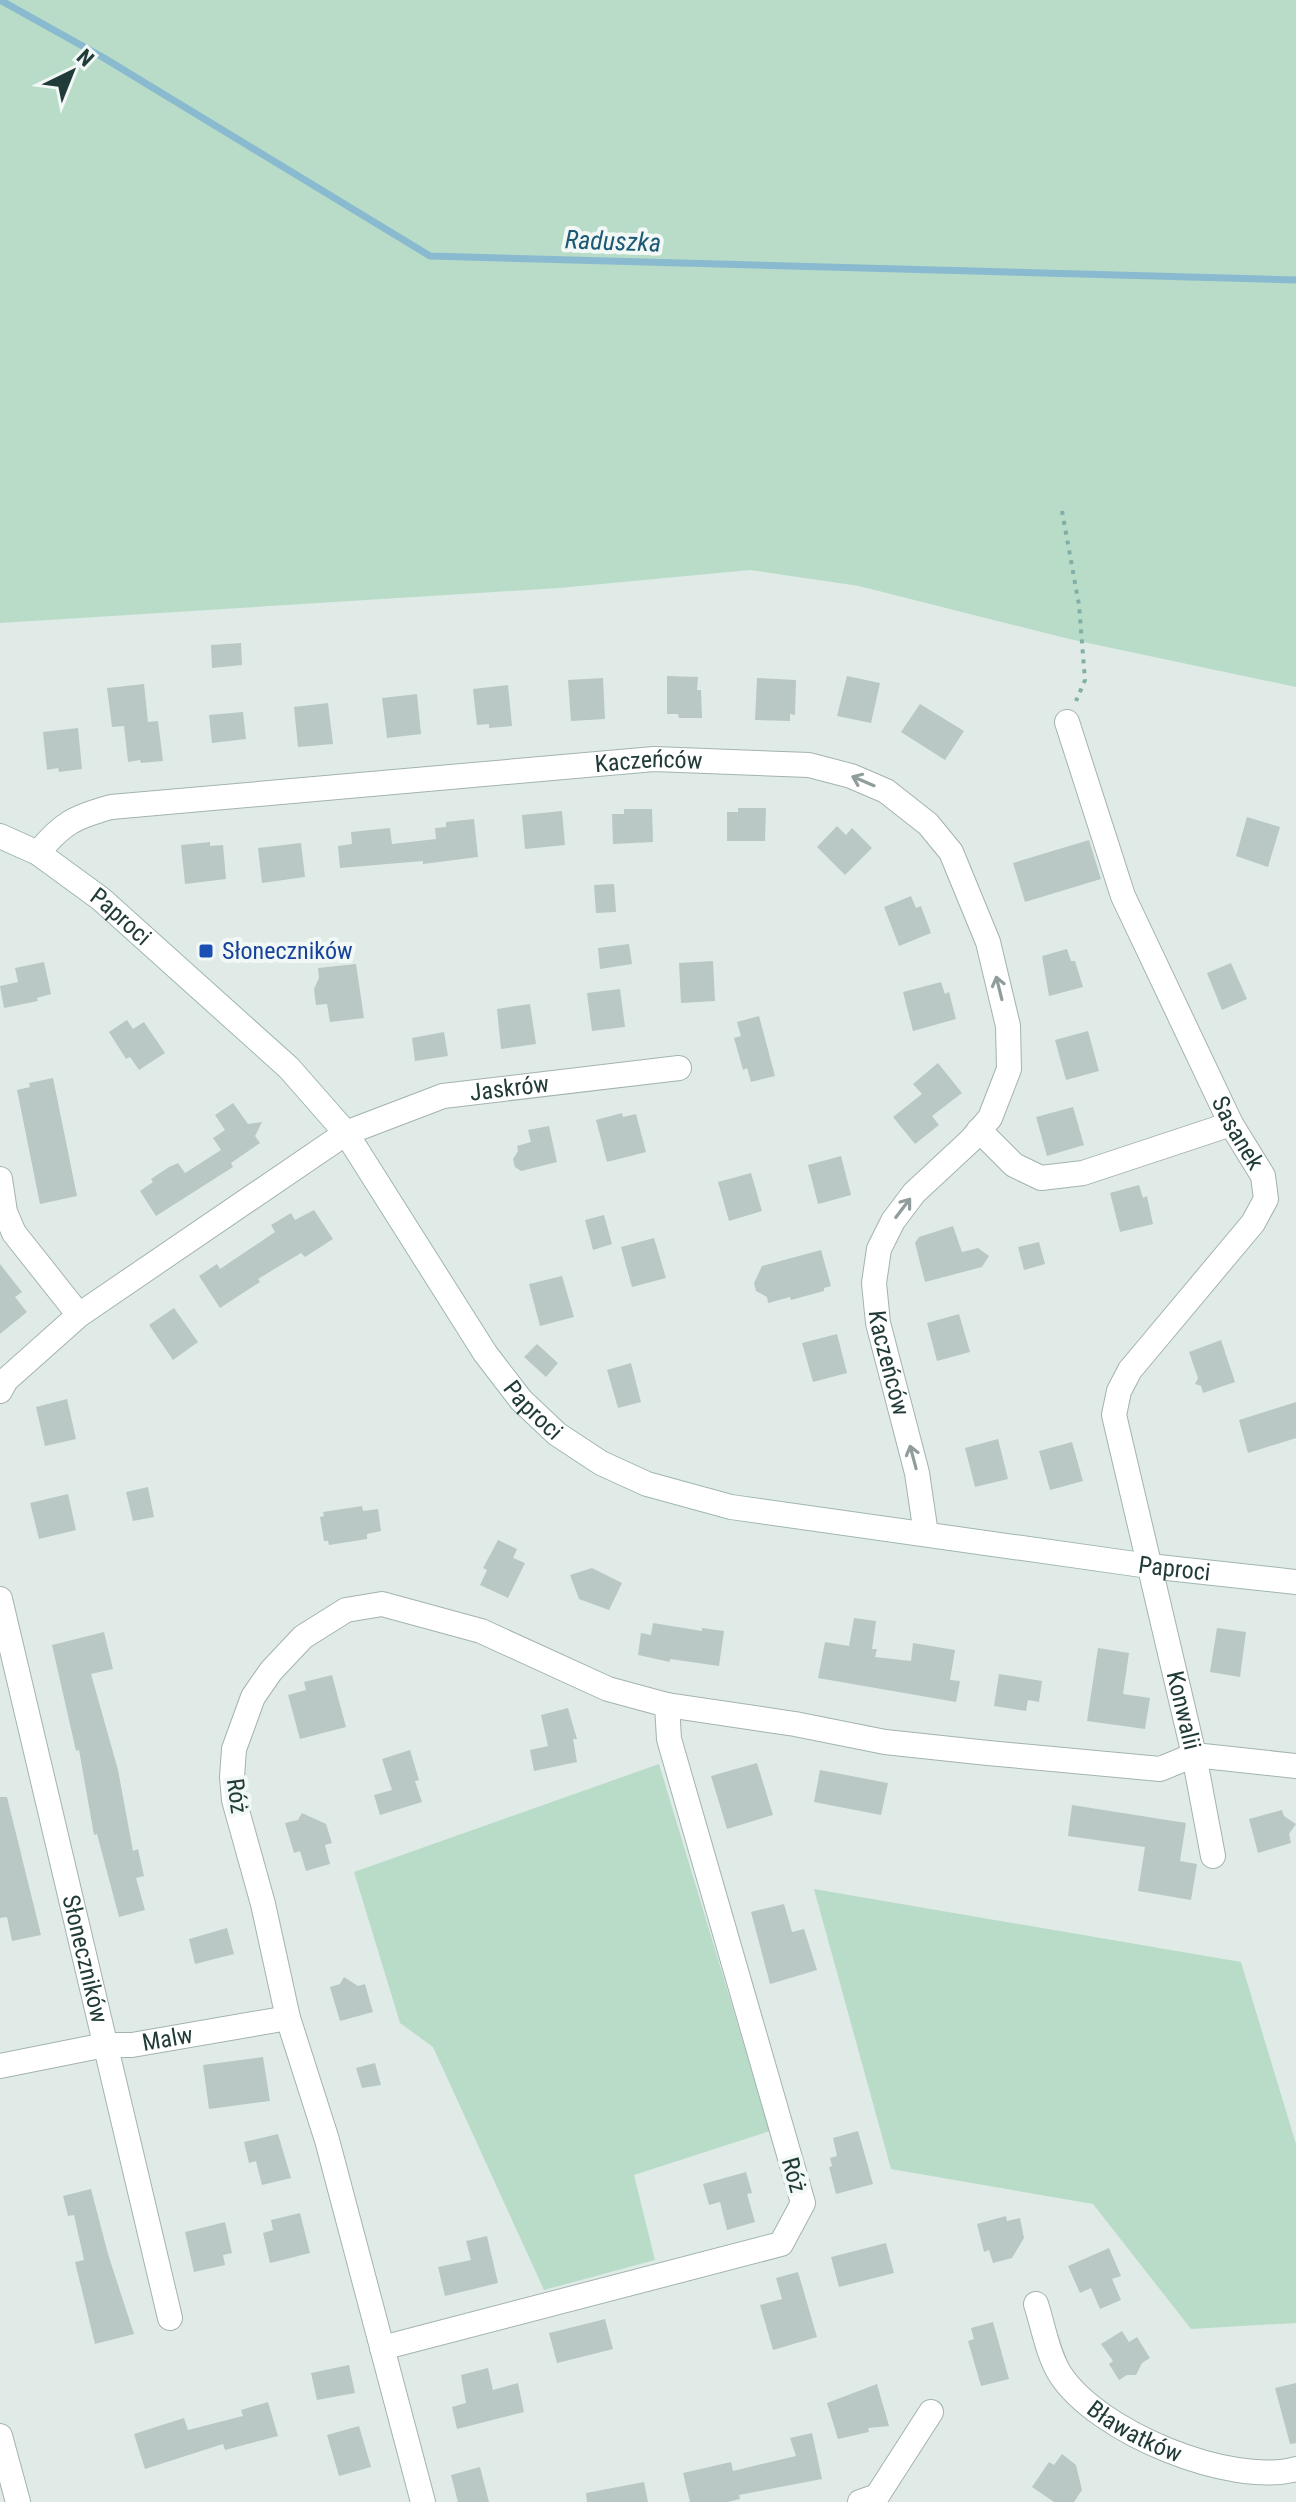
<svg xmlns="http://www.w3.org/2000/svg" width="1296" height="2502" viewBox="0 0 1296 2502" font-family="'Roboto Condensed',sans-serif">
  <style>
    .green { fill: #b9dcc8 }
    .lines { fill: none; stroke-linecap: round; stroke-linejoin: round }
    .stream { stroke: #89bacf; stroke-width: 7 }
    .building { fill: #b9c8c4 }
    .street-casing { stroke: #a3b3b0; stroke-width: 26 }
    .secondary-casing { stroke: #9fb6b2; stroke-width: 26 }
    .path { stroke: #81aea7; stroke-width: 4; stroke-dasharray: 4 6; stroke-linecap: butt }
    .street { stroke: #fff; stroke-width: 24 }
    .secondary { stroke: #fff; stroke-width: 24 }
    .oneway { stroke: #909d9c }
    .transit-dot { fill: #1a4fb4; stroke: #f1f8f5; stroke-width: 3 }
    .labels { text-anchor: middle; stroke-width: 8; stroke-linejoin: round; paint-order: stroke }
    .street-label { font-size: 24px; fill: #213b38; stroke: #f1f8f5 }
    .transit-label { font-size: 24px; fill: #164399; stroke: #f1f8f5; text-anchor: start }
    .water-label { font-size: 26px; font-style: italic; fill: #1d5975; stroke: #f1f8f5 }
  </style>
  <rect width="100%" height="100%" fill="#e0ebe8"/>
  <path class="green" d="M 0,0 L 1296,0 L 1296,687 L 1069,639 L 859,586 L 750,570 L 559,588 L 0,623 Z
    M 659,1764 L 770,2131 L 634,2175 L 655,2260 L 544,2290 L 433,2047 L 400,2023 L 354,1872 Z
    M 814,1889 L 1241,1962 L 1296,2144 L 1296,2323 L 1191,2329 L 1093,2204 L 891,2169 Z"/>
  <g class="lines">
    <path class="stream" d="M 0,0 L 104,58 L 430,256 L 1296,280"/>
  </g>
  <path class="building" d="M 241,643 L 242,665 L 212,668 L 211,645 Z
    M 667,676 L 698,677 L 697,690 L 701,690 L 702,718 L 679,718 L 678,714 L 667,714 Z
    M 847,676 L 880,683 L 871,723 L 837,716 Z
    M 603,678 L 605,719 L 571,721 L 568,680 Z
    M 757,678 L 796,680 L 795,715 L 790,714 L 790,721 L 755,720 Z
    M 144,684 L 148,722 L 158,721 L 163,761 L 141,763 L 140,760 L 128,762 L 124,726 L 112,727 L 107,688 Z
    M 508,685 L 512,726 L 489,728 L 489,724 L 477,725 L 473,689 Z
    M 417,694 L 421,734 L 387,738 L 382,698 Z
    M 328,703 L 333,744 L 298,747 L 294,707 Z
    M 920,704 L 964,731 L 945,760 L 901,732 Z
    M 243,712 L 246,739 L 212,743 L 209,715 Z
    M 78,728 L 82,769 L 59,772 L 58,768 L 47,770 L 43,732 Z
    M 738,808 L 766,808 L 765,841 L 727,841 L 727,812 L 738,812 Z
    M 624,809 L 652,809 L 653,842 L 613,844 L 612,814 L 624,814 Z
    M 562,811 L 565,845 L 525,849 L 522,815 Z
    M 1247,817 L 1280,827 L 1268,867 L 1236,856 Z
    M 474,819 L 478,857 L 423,864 L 423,861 L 340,868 L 338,846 L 352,844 L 351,832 L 390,828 L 392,844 L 436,839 L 435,828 L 446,827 L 446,822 Z
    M 837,826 L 846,835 L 852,828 L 872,848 L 845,875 L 817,847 Z
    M 1089,840 L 1101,879 L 1025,902 L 1013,863 Z
    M 210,842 L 210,846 L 223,845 L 226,879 L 185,884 L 181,845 Z
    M 301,843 L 305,877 L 262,883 L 258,848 Z
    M 614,884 L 616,912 L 596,913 L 594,885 Z
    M 911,896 L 916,908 L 921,906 L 931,933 L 899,946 L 884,907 Z
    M 629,944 L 632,964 L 600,969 L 598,948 Z
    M 1067,949 L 1071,961 L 1075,961 L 1083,987 L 1049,996 L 1042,956 Z
    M 713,961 L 715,1001 L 681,1003 L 679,963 Z
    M 44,962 L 51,994 L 37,998 L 38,1001 L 4,1008 L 0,986 L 18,982 L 15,968 Z
    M 1231,963 L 1247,999 L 1222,1010 L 1207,973 Z
    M 356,964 L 364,1018 L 330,1022 L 327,1004 L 316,1005 L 314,989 L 319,978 L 318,968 Z
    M 941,982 L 945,994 L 949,992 L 956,1019 L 913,1031 L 903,992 Z
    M 620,989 L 625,1027 L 592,1031 L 587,993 Z
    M 530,1004 L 536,1044 L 501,1049 L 497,1009 Z
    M 759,1016 L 775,1076 L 751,1082 L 747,1068 L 743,1070 L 734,1038 L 741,1036 L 737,1022 Z
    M 127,1020 L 133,1029 L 144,1022 L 165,1053 L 139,1070 L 130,1057 L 126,1059 L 109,1032 Z
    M 1088,1031 L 1099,1071 L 1066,1080 L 1055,1040 Z
    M 444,1032 L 448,1056 L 415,1061 L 412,1038 Z
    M 938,1063 L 962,1093 L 932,1116 L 939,1125 L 915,1144 L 893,1117 L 922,1094 L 913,1084 Z
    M 53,1078 L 77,1196 L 40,1204 L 17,1090 L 30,1087 L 29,1083 Z
    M 233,1103 L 248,1124 L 262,1122 L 255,1136 L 260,1143 L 231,1163 L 233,1167 L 156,1216 L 140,1191 L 153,1182 L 151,1179 L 169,1167 L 178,1163 L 185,1173 L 221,1150 L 213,1138 L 225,1130 L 215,1115 Z
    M 1073,1107 L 1084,1145 L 1047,1156 L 1036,1117 Z
    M 622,1113 L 623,1117 L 636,1114 L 646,1152 L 607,1162 L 596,1120 Z
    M 549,1126 L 557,1162 L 521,1171 L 515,1167 L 513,1159 L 518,1151 L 517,1146 L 531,1142 L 528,1130 Z
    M 841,1156 L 851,1195 L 818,1204 L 808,1165 Z
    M 751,1173 L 762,1211 L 729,1221 L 718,1182 Z
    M 1139,1185 L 1143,1198 L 1147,1196 L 1153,1224 L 1120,1232 L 1110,1193 Z
    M 314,1210 L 333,1239 L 305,1257 L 301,1253 L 258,1279 L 260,1282 L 220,1308 L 199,1276 L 217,1264 L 220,1269 L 275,1232 L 271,1225 L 291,1213 L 295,1220 Z
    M 604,1215 L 612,1244 L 593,1250 L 585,1220 Z
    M 953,1226 L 962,1252 L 978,1248 L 989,1256 L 982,1267 L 925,1282 L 915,1243 L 919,1237 Z
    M 654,1238 L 666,1278 L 632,1287 L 621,1247 Z
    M 1039,1242 L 1045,1264 L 1024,1270 L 1018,1247 Z
    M 821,1250 L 831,1286 L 824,1288 L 824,1291 L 791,1300 L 790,1297 L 768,1303 L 767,1297 L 756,1291 L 754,1283 L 762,1266 Z
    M 0,1264 L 22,1292 L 15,1297 L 27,1312 L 0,1334 Z
    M 562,1276 L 574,1317 L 540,1326 L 529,1284 Z
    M 174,1308 L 198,1342 L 173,1360 L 149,1325 Z
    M 959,1314 L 970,1352 L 937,1361 L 927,1323 Z
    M 837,1334 L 847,1373 L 813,1382 L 802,1343 Z
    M 1221,1340 L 1235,1382 L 1203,1393 L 1201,1386 L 1195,1384 L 1198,1378 L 1189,1352 Z
    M 537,1344 L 558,1363 L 546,1377 L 524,1357 Z
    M 631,1363 L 641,1402 L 618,1408 L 607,1370 Z
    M 67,1399 L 76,1439 L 45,1446 L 36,1407 Z
    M 1296,1402 L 1296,1438 L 1248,1453 L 1239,1420 Z
    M 998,1439 L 1008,1479 L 975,1487 L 965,1448 Z
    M 1072,1442 L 1083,1481 L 1050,1490 L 1039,1451 Z
    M 148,1487 L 154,1517 L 133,1521 L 126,1492 Z
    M 68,1494 L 76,1530 L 39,1539 L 30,1503 Z
    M 362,1506 L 363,1511 L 378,1509 L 381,1531 L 367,1534 L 367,1539 L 329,1545 L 328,1541 L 324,1541 L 320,1517 L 324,1516 L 323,1512 Z
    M 498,1540 L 517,1549 L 513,1558 L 525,1563 L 508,1598 L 480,1585 L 487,1570 L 483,1568 Z
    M 592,1568 L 622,1583 L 609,1610 L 579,1599 L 570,1575 Z
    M 854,1618 L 876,1621 L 872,1649 L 877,1649 L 875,1657 L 911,1661 L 913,1643 L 955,1650 L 950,1680 L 960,1681 L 956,1702 L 818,1678 L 825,1642 L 849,1646 Z
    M 653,1623 L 702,1631 L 702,1628 L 724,1631 L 719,1666 L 670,1659 L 670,1662 L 638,1655 L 641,1633 L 651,1635 Z
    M 1217,1628 L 1246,1632 L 1240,1677 L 1210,1672 Z
    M 104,1632 L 113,1669 L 91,1674 L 118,1770 L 133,1851 L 138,1849 L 144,1876 L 136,1878 L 145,1910 L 119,1917 L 97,1834 L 94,1835 L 79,1750 L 76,1751 L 52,1645 Z
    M 1098,1648 L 1129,1653 L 1123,1694 L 1150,1698 L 1145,1729 L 1087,1721 Z
    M 999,1674 L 1042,1681 L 1039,1702 L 1028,1700 L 1026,1711 L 994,1706 Z
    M 332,1675 L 346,1727 L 300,1739 L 288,1695 L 306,1690 L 304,1682 Z
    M 568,1708 L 577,1739 L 573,1739 L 577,1762 L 534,1771 L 530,1750 L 548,1746 L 541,1715 Z
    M 410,1750 L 419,1780 L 415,1781 L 422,1802 L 380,1815 L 374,1795 L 392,1790 L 382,1759 Z
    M 757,1763 L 773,1815 L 727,1829 L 711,1776 Z
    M 820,1770 L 888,1783 L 881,1815 L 814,1802 Z
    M 0,1797 L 7,1797 L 41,1935 L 12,1941 L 7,1917 L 0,1918 Z
    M 1072,1805 L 1186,1823 L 1180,1861 L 1197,1864 L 1191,1900 L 1138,1891 L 1145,1847 L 1068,1836 Z
    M 1282,1810 L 1284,1816 L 1296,1824 L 1289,1834 L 1291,1843 L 1258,1853 L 1249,1819 Z
    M 302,1813 L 326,1824 L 332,1843 L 325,1845 L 330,1864 L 306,1871 L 300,1851 L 294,1853 L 285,1823 L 298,1820 Z
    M 784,1904 L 792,1932 L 804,1929 L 817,1970 L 770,1984 L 751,1912 Z
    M 227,1928 L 234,1954 L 195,1964 L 189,1939 Z
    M 344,1977 L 358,1986 L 365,1984 L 373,2012 L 340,2021 L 330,1987 L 340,1984 Z
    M 263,2057 L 270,2101 L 209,2109 L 203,2065 Z
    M 375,2063 L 381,2085 L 362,2088 L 356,2068 Z
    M 858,2131 L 873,2184 L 836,2194 L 829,2167 L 832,2166 L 830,2158 L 837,2156 L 833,2138 Z
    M 278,2134 L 291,2178 L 262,2185 L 256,2161 L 249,2163 L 244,2142 Z
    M 746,2172 L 752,2193 L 747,2194 L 755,2222 L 727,2230 L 720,2202 L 709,2205 L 703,2184 Z
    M 91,2189 L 108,2254 L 134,2334 L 95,2344 L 75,2262 L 84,2260 L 74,2215 L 68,2216 L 63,2196 Z
    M 300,2213 L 310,2253 L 270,2263 L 263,2233 L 273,2230 L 271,2220 Z
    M 1006,2216 L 1007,2221 L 1020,2218 L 1024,2238 L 1012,2258 L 993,2263 L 989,2250 L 984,2252 L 977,2224 Z
    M 225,2222 L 232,2253 L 223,2255 L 225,2265 L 194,2272 L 185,2232 Z
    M 487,2236 L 498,2283 L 445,2296 L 438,2267 L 471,2260 L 466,2241 Z
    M 886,2243 L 894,2273 L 839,2287 L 831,2257 Z
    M 1109,2248 L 1121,2276 L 1112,2279 L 1121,2300 L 1100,2309 L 1091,2288 L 1080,2293 L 1068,2266 Z
    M 798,2272 L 817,2337 L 773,2350 L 760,2305 L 782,2299 L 776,2278 Z
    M 605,2319 L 613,2349 L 557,2363 L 549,2333 Z
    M 993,2322 L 1009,2379 L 981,2386 L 968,2341 L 974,2339 L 971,2328 Z
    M 1122,2331 L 1129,2342 L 1137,2337 L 1150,2358 L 1142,2363 L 1136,2375 L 1127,2375 L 1119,2380 L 1109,2364 L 1113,2361 L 1101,2344 Z
    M 349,2365 L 355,2393 L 317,2400 L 311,2373 Z
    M 488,2368 L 493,2390 L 518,2383 L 524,2412 L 457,2429 L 452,2407 L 466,2403 L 461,2375 Z
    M 1296,2383 L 1296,2443 L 1290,2444 L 1275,2388 Z
    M 877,2384 L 889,2426 L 868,2428 L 869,2432 L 838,2439 L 827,2403 Z
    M 268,2402 L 278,2436 L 225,2450 L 223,2444 L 145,2469 L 134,2434 L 184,2418 L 188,2430 L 243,2416 L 241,2410 Z
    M 359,2426 L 371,2467 L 339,2476 L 327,2435 Z
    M 812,2433 L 822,2479 L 739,2495 L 740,2499 L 728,2502 L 690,2502 L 683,2473 L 731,2462 L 733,2471 L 796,2456 L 790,2438 Z
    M 1062,2454 L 1076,2465 L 1082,2490 L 1074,2502 L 1054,2502 L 1032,2487 L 1049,2462 L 1054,2465 Z
    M 480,2467 L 489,2502 L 458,2502 L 451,2475 Z
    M 644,2482 L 648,2502 L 587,2502 L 586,2493 Z"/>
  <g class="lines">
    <defs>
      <g id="street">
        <path id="s1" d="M 1067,722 L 1123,896 L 1231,1124 L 1263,1176 L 1266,1199 L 1253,1223 L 1130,1370 L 1119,1391 L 1114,1415 L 1194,1755 L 1213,1856"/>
        <path id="s2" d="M 38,853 C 62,823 75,817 111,807 L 654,759 L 809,765 L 851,776 L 886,791 L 928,824 L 951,852 L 988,942 L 1008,1026 L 1009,1069 L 990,1118 L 970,1141 L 914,1193 L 893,1221 L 879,1249 L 874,1283 L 878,1323 L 917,1473 L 926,1534"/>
        <path d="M 979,1130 L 1014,1165 L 1041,1178 L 1083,1173 L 1231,1124"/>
        <path d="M 0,1179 L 5,1212 L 14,1233 L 79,1315"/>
        <path id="s3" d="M 0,1391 L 6,1380 L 79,1315 L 346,1133 L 443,1096 L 679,1068"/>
        <path id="s4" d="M 0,1599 L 170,2318"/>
        <path id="s5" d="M 0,2066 L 105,2045 L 132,2045 L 288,2018"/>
        <path id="s6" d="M 1036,2304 C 1043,2326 1048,2355 1060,2374 C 1097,2432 1231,2487 1296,2469"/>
        <path d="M 382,2348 L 781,2244 L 803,2203 L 669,1739 L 667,1705"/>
        <path d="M 0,2436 L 18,2502"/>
        <path d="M 423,2502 L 327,2140 L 288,2018 L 263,1904 L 234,1800 L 232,1777 L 234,1749 L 253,1697 L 271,1671 L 303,1637 L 346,1610 L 382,1604 L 481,1631 L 608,1689 L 667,1705 L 795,1724 L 885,1742 L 988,1753 L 1160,1769 L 1194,1755 L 1296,1766"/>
        <path d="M 860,2502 L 877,2496 L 931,2412"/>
      </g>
      <g id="secondary">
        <path id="s7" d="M 0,836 L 38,853 L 101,899 L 289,1068 L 346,1133 L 485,1353 L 521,1400 L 557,1434 L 601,1463 L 647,1484 L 731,1507 L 1149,1566 L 1296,1582"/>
      </g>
    </defs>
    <use href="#street" class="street-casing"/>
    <use href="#secondary" class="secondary-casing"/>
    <path class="path" d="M 1062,511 L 1079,605 L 1085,680 L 1076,701"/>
    <use href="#street" class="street"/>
    <use href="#secondary" class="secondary"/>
  </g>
  <defs><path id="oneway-shaft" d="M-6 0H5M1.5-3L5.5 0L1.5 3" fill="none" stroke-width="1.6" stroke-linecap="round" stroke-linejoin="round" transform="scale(2)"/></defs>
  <g class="oneway">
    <use href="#oneway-shaft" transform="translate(863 781) rotate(-157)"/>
    <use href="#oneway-shaft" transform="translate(999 988) rotate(-104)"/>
    <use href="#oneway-shaft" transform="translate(903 1208) rotate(-53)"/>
    <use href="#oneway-shaft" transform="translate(913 1457) rotate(-105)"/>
  </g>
  <rect class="transit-dot" x="198" y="943" width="16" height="16" rx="4"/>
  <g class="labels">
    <g class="street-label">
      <text dy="8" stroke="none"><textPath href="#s2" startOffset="628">Kaczeńców</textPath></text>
      <text dy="8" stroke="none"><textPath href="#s7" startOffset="146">Paproci</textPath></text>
      <text dy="8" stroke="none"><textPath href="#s3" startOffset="604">Jaskrów</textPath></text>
      <text dy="8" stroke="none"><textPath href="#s1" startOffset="446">Sasanek</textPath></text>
      <text dy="8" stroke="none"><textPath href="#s2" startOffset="1528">Kaczeńców</textPath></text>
      <text dy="8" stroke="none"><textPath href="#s7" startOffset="794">Paproci</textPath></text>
      <text dy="8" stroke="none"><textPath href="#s7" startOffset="1466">Paproci</textPath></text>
      <text dy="8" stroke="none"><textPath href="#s1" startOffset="1090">Konwalii</textPath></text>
      <text transform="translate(237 1796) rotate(82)" y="8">Róż</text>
      <text dy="8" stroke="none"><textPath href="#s4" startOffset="370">Słoneczników</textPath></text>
      <text dy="8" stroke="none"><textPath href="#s5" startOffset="170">Malw</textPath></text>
      <text transform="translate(794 2175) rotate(74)" y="8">Róż</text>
      <text dy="8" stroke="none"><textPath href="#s6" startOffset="170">Bławatków</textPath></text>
    </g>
    <g class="transit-label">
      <text x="222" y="959">Słoneczników</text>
    </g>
    <g class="water-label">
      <text transform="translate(613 241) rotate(2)" y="9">Raduszka</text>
    </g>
  </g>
  <g transform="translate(72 72) rotate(43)" stroke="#f1f8f5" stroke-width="6" paint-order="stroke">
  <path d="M0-6L14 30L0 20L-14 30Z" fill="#213b38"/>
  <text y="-12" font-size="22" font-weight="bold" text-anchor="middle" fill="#213b38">N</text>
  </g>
</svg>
